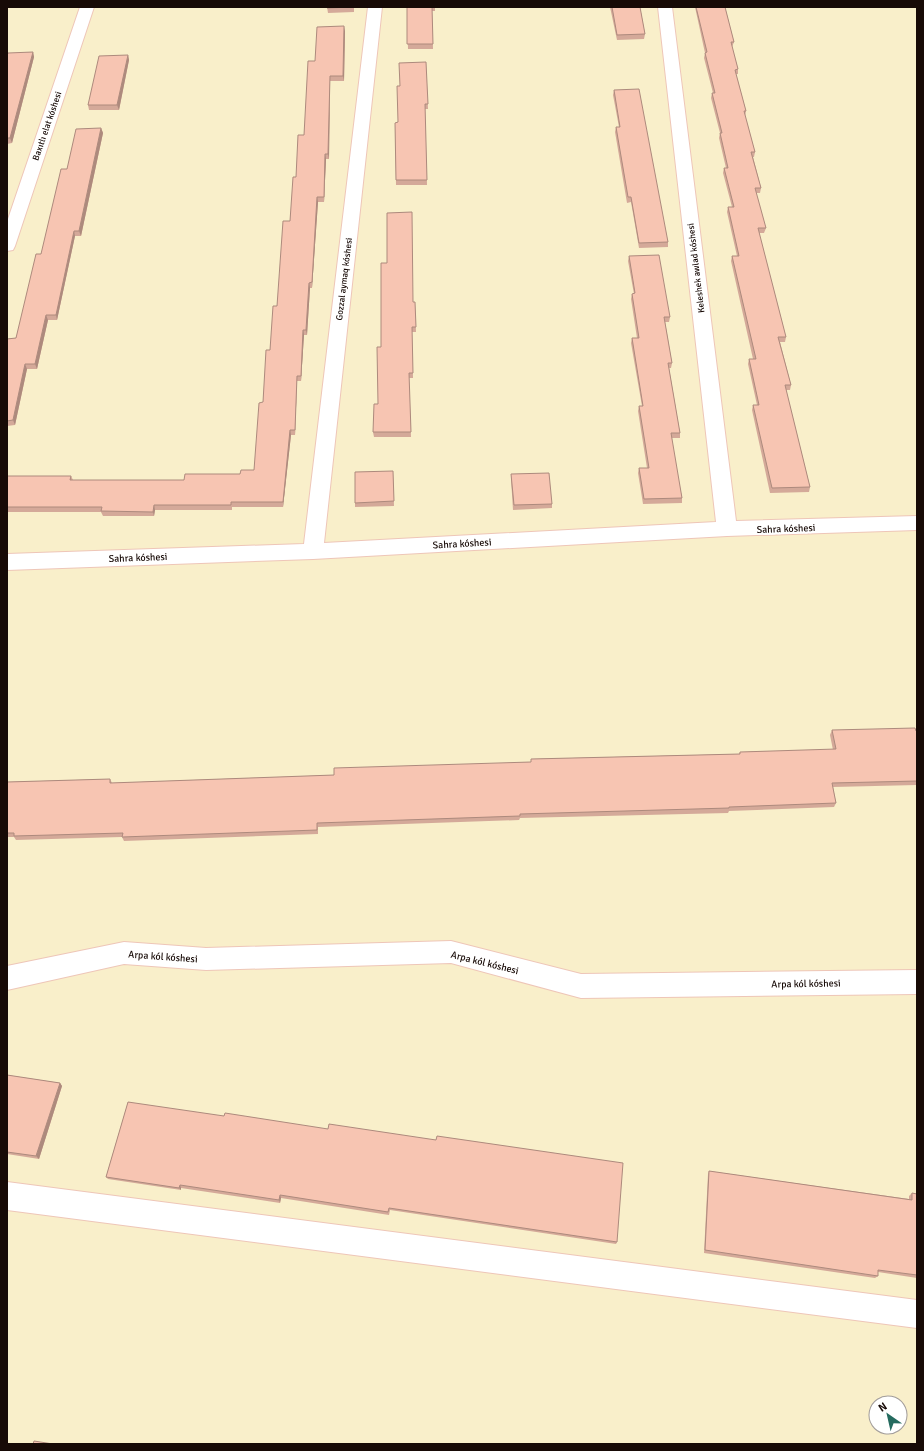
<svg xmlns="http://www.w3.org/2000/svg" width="924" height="1451" viewBox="0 0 924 1451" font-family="Signika,sans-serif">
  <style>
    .sand { fill: #f9efca; fill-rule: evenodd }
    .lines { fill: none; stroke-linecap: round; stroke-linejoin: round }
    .street-casing { stroke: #eec6b8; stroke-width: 2 }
    .street { fill: #fff; fill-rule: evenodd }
    .wall { fill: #d4a999 }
    .shaded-wall { fill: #ad8a7d }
    .building { fill: #f7c5b2; stroke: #ad8a7d }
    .labels { text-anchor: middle; stroke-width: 4; stroke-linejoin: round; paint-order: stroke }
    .far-street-label { font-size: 9px; fill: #170a06; stroke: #fff }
    .street-label { font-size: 10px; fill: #170a06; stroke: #fff }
  </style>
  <rect width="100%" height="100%" fill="#f9f9f9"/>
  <path class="sand" d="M 7,7 L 917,7 L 917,1444 L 7,1444 ZM 876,1403 L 900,1403 L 900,1427 L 876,1427 Z"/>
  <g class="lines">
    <defs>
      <path id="street" d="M 80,7 L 94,7 L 15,246 L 13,250 L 7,251 L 7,222 Z
        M 368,7 L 382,7 L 324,543 L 716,522 L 658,7 L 672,7 L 736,521 L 917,516 L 917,530 L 727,536 L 313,559 L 7,570 L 7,554 L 304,544 Z
        M 451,941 L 581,974 L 917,970 L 917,994 L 581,998 L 451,963 L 206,970 L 124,964 L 7,990 L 7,966 L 124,942 L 206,948 Z
        M 7,1182 L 917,1300 L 917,1328 L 7,1210 Z"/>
    </defs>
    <use href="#street" class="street-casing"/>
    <use href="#street" class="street"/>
  </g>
  <path class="wall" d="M 327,7 L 354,7 L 354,12 L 328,13 Z
    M 407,7 L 435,7 L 435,11 L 432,11 L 433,49 L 408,49 Z
    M 610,7 L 640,7 L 645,34 L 644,39 L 617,40 Z
    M 695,7 L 725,7 L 734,42 L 732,47 L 738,69 L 738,74 L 736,74 L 746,111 L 745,116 L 755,152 L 754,157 L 753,157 L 761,188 L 760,193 L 756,193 L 766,228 L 764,233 L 759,233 L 786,337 L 785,342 L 780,342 L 791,385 L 790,390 L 786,390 L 810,487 L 809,492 L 770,493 L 752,410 L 753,405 L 757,405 L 748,364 L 749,359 L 753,359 L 731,261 L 732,256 L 737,256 L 727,212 L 728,207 L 732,207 L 723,173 L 724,168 L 726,168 L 719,138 L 720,133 L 711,98 L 712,93 L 713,93 L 704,58 L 705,53 Z
    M 345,31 L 344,81 L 330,81 L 329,159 L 326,159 L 324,202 L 318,202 L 312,288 L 310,288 L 307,335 L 304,335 L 301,381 L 297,381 L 295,435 L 291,435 L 283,507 L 232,507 L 232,510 L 155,510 L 154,516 L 103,516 L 101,512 L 7,512 L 7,476 L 71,476 L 73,480 L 184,480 L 240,474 L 254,470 L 270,350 L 290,221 L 296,177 L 304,135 L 315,61 Z
    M 33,52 L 34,57 L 12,143 L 7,144 L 7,55 Z
    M 128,55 L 129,60 L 119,110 L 89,110 L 88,105 Z
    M 426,62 L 428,109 L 425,109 L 427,185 L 396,185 L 395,123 L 398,122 L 400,86 Z
    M 614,90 L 668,242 L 668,247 L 639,248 L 631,202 L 627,203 L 615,132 L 616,127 L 619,127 L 613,95 Z
    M 101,128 L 103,133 L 81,236 L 75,236 L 57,320 L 48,320 L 37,369 L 27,369 L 15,425 L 7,426 L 7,339 L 16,338 L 67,169 Z
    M 629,256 L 670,317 L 669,322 L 665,322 L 672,363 L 671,368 L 669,368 L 680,433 L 680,438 L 671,438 L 682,498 L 682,503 L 643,504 L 638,473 L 639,468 L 647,468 L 638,411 L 639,406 L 642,406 L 631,343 L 632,338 L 637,338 L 631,299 L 632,294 L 634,294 L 628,261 Z
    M 413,302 L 415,302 L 416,332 L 412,332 L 413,378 L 409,378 L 411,437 L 374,437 L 373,432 L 378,404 L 381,347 Z
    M 393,471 L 394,506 L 355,507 L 355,503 Z
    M 511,474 L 552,504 L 552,508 L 513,510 L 511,479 Z
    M 832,730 L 917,731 L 917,785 L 833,787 L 836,803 L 834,807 L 729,811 L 728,813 L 520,818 L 519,820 L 318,827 L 318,834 L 124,841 L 122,837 L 16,840 L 14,837 L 7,837 L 7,782 L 110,779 L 112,783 L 334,775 L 531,762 L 531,759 L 739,754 L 740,752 L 833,750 L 830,735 Z
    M 7,1075 L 60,1083 L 62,1086 L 39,1159 L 7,1154 Z
    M 128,1102 L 617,1242 L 616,1244 L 390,1210 L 389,1215 L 281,1198 L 280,1203 L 181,1188 L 181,1190 L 108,1179 L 106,1177 Z
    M 709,1171 L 909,1199 L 909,1196 L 912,1193 L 917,1194 L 917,1278 L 878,1272 L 878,1276 L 875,1278 L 704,1253 L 708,1174 Z"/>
  <path class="shaded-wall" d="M 344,26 L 345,31 L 344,81 L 343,76 Z
    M 33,52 L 34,57 L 12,143 L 10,138 Z
    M 128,55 L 129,60 L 119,110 L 117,105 Z
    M 330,76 L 330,81 L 329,159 L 328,154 Z
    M 101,128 L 103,133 L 81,236 L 79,231 Z
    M 325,154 L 326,159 L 324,202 L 324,197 Z
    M 317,197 L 318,202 L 312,288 L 312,282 Z
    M 74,231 L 75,236 L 57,320 L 56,315 Z
    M 309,283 L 310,288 L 307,335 L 306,330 Z
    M 46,315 L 48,320 L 37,369 L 35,364 Z
    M 303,330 L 304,335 L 301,381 L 301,376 Z
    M 25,364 L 27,369 L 15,425 L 13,420 Z
    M 297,376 L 297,381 L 295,435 L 295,430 Z
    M 290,430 L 291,435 L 283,507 L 283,502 Z
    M 154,505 L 155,510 L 154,516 L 153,512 Z
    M 60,1083 L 62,1086 L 39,1159 L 36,1156 Z
    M 180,1185 L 181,1188 L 181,1190 L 179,1188 Z
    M 280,1195 L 281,1198 L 280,1203 L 279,1200 Z"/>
  <path class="building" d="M 327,7 L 354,7 L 327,8 Z
    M 407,7 L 432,7 L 433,44 L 407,44 Z
    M 612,7 L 640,7 L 645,34 L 617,35 Z
    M 696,7 L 725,7 L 734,42 L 731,42 L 738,69 L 735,70 L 746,111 L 744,111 L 755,152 L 751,152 L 761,188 L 755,188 L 766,228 L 758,228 L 786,337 L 778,337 L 791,385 L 785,385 L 810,487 L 772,488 L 753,405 L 759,405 L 749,359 L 756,359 L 732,256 L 739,256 L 728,207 L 734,207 L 724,168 L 728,168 L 720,133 L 722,133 L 712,93 L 715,93 L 705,53 L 707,52 Z
    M 344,26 L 343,76 L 330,76 L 328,154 L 325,154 L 324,197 L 317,197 L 312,282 L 309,283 L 306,330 L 303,330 L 301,376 L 297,376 L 295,430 L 290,430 L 283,502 L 231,502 L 231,505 L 154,505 L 153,512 L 101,511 L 102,507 L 7,507 L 7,476 L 71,476 L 70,480 L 184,480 L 185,474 L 240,474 L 241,470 L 254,470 L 259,403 L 263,402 L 266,350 L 270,350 L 273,306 L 277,306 L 283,221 L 290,221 L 293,177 L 296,177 L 298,135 L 304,135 L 308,61 L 315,61 L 317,27 Z
    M 33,52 L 10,138 L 7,138 L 7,55 L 8,53 Z
    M 128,55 L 117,105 L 88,105 L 99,56 Z
    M 426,62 L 428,104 L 425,104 L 427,180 L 396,180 L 395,123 L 398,122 L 397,86 L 400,86 L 399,63 Z
    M 639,89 L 668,242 L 639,243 L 631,197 L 628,197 L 616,127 L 620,127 L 614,90 Z
    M 101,128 L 79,231 L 74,231 L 56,315 L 46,315 L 35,364 L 25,364 L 13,420 L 7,421 L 7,339 L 16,338 L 36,254 L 41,254 L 61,169 L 67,169 L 76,129 Z
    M 412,212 L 413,302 L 415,302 L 416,327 L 412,327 L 413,373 L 409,373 L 411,432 L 373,432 L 374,404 L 378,404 L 377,347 L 381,347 L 381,263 L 387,263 L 387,213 Z
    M 659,255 L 670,317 L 664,317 L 672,363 L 668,363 L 680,433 L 671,433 L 682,498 L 644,499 L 639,468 L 649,468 L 639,406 L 643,406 L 632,338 L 639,338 L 632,294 L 635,293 L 629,256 Z
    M 393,471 L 394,501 L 355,503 L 355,472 Z
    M 549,473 L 552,504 L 514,505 L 511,474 Z
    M 915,728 L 916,731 L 917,731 L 917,781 L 832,783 L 836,803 L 729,807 L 729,808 L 520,814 L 520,816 L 317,823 L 317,830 L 122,837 L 123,833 L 14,836 L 14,833 L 7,833 L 7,782 L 110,779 L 110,783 L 334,775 L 334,768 L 531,762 L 531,759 L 740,754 L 740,752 L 836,749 L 832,730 Z
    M 7,1075 L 60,1083 L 36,1156 L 7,1152 Z
    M 128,1102 L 224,1116 L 225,1113 L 328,1129 L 329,1124 L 436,1140 L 437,1136 L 623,1163 L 617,1242 L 389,1208 L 388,1212 L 280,1195 L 279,1200 L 180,1185 L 179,1188 L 106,1177 Z
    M 709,1171 L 912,1200 L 912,1193 L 917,1194 L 917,1275 L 878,1270 L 878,1276 L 705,1250 Z
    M 34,1441 L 53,1444 L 33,1444 Z"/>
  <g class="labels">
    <g class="far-street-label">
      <text transform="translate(47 126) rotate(-71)" y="3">Baxıtlı elat kóshesi</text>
      <text transform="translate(696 268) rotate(-97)" y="3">Keleshek awlad kóshesi</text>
      <text transform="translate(344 279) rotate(-83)" y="3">Gozzal aymaq kóshesi</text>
    </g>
    <g class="street-label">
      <text transform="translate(786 528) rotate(-2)" y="4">Sahra kóshesi</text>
      <text transform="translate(462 543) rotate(-3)" y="4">Sahra kóshesi</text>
      <text transform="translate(138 557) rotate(-2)" y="4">Sahra kóshesi</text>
      <text transform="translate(163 956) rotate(4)" y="4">Arpa kól kóshesi</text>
      <text transform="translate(485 962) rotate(14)" y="4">Arpa kól kóshesi</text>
      <text transform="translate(806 983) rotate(-1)" y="4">Arpa kól kóshesi</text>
    </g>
  </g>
  <rect width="924" height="1451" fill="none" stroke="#170a06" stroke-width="16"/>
  <g transform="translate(888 1415) rotate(326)"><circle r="19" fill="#ffffff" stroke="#a29d9b"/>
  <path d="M0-3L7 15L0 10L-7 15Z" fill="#256b5f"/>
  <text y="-6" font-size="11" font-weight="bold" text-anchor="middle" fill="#170a06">N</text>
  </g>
</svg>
